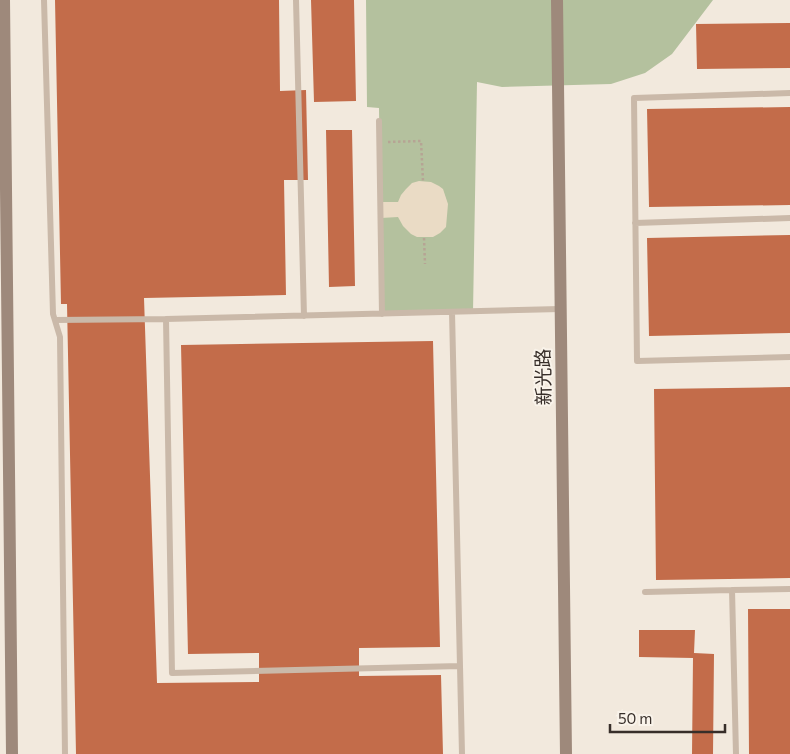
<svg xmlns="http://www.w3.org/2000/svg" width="790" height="754" viewBox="0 0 790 754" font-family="Commissioner,'Noto Sans SC',sans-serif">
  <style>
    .green { fill: #b4c19e }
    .plaza { fill: #eadbc5 }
    .building { fill: #c36c4a }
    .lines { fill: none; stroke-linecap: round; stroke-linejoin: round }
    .path { stroke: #b6a494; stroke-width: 2.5; stroke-dasharray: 2.5 2.5; stroke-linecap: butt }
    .lane { stroke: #cab9a9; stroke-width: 6 }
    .secondary { stroke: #9e897b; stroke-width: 12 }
    .labels { text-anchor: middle; stroke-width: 4; stroke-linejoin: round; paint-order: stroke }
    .street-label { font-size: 19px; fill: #372e29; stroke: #f9f3ea }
  </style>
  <rect width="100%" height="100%" fill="#f2e9dd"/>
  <path class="green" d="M 366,0 L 713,0 L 672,54 L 645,73 L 611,84 L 502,87 L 477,82 L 473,312 L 382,314 L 379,108 L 367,107 Z"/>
  <path class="plaza" d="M 419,181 L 431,182 L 439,186 L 443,189 L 448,204 L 446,227 L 440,233 L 433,237 L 417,237 L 411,234 L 403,226 L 398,217 L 381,218 L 380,202 L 398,202 L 401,195 L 406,189 L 412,183 Z"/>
  <path class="building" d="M 55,0 L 279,0 L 280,91 L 306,90 L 308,180 L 284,180 L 286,295 L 144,298 L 157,683 L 259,682 L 259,653 L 188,654 L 181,345 L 433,341 L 440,647 L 359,648 L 359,676 L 441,675 L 443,754 L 76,754 L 67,304 L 61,304 Z
    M 311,0 L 354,0 L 356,101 L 314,102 Z
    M 790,23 L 790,68 L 697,69 L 696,24 Z
    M 790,107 L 790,205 L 649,207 L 647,109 Z
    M 326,130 L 352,130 L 355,286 L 329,287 Z
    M 790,235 L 790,333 L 649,336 L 647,238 Z
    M 790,387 L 790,578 L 656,580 L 654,389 Z
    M 748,609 L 790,609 L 790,754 L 749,754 Z
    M 639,630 L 695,630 L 694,653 L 714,654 L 713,754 L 692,754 L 693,658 L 639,657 Z"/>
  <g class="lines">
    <path class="path" d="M 388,142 L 421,141 L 423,181
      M 424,238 L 425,264"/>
    <path class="lane" d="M 44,0 L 53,314 L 60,337 L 65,754
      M 296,0 L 304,316
      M 790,93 L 634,98 L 637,361 L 790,357
      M 379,121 L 382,314
      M 635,223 L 790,218
      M 452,312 L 460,666 L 172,673 L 166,319 L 560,309
      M 55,320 L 166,319
      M 645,592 L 732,590
      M 460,666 L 462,754
      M 736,754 L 732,590 L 790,589"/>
    <path class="secondary" d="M 4,0 L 12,754
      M 557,0 L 566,754"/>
  </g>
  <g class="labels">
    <g class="street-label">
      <text transform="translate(543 377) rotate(-91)" y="7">新光路</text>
    </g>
  </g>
  <path d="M610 724v8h115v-8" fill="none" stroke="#372e29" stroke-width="2.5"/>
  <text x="618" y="724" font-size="15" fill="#372e29" stroke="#f9f3ea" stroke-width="4" paint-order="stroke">50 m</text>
</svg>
